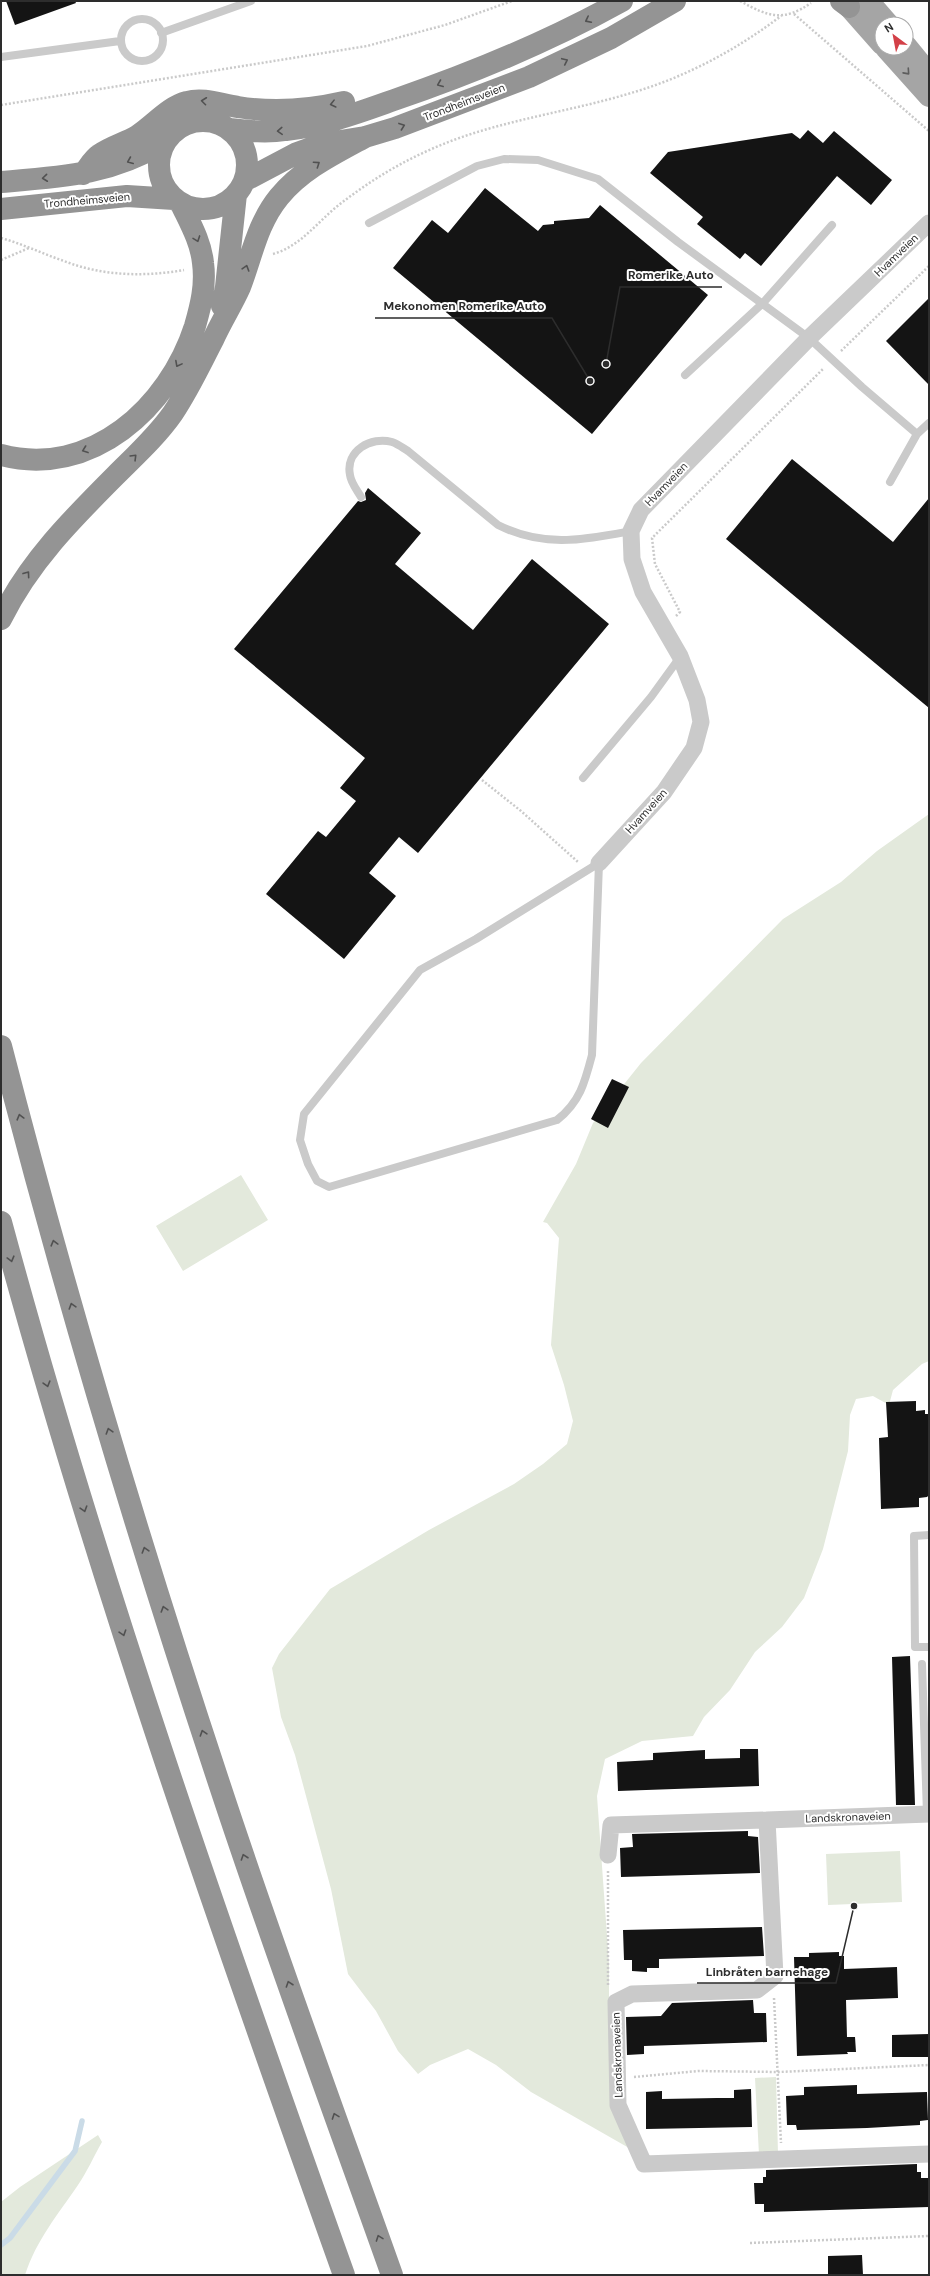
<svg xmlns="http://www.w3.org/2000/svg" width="930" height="2276" viewBox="0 0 930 2276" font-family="'DM Sans',sans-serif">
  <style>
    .green { fill: #e3e9dc }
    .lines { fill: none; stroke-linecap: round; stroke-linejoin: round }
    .stream { stroke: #cadbe7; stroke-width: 5.5 }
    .building { fill: #141414 }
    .path { stroke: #cacaca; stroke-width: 2.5; stroke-dasharray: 2 2; stroke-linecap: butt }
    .lane { stroke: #cacaca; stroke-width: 8 }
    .street { stroke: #cacaca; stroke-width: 17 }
    .primary { stroke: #a5a5a5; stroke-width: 22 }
    .highway { stroke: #949494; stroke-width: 22 }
    .oneway { stroke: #515151 }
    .oneway2 { stroke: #5d5d5d }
    .labels { text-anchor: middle; stroke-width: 4; stroke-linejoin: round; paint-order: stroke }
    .street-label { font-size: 11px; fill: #2d2d2d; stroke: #fff }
    .leader { fill: none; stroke: #2d2d2d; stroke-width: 1.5 }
    .callout-dot { fill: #2d2d2d; stroke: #fff; stroke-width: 1.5 }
    .callout-label { font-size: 12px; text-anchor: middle; font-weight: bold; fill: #2d2d2d; stroke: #fff; stroke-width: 4; stroke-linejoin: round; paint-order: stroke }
  </style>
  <rect width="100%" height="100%" fill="#fff"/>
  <path class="green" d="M 929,814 L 929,1361 L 922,1364 L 893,1390 L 889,1405 L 873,1396 L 856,1399 L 850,1415 L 848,1451 L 823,1549 L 804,1598 L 782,1627 L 755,1652 L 730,1690 L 704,1717 L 693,1736 L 642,1741 L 605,1759 L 597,1796 L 609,1964 L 609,2024 L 636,2152 L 531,2092 L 496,2065 L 468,2049 L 430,2065 L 418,2074 L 398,2051 L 376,2011 L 348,1974 L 331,1889 L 295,1755 L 281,1717 L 272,1668 L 279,1654 L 330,1589 L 429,1530 L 514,1484 L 543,1464 L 567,1444 L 573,1421 L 564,1385 L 551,1345 L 559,1238 L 547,1223 L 543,1222 L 576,1164 L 593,1123 L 641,1063 L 783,919 L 841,882 L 877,851 Z
    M 241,1175 L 268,1220 L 183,1271 L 156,1226 Z
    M 900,1851 L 902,1902 L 828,1905 L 826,1854 Z
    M 776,2077 L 778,2154 L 759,2155 L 755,2078 Z
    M 98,2135 L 102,2142 C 94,2156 87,2172 78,2185 C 57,2216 37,2239 25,2275 L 1,2275 L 1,2202 L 20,2187 Z"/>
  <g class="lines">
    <path class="stream" d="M 1,2245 L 10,2238 L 75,2151 L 82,2121"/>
  </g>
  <path class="building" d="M 6,1 L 75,1 L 76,3 L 15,25 Z
    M 808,130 L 823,143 L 834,131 L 892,180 L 871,205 L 837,176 L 761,266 L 745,253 L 740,259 L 697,224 L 703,217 L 650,173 L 668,152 L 792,133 L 800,139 Z
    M 485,188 L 538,231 L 543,225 L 554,224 L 554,221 L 589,218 L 600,205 L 708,295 L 592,434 L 393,268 L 432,220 L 448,233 Z
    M 929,298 L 929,385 L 886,341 Z
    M 792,459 L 893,542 L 929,498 L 929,708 L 726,539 Z
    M 368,488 L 421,533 L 395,564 L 473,630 L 532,559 L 609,624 L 418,853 L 399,837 L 369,873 L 396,896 L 344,959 L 266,894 L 318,831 L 326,837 L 356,801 L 340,788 L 365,758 L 234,649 L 358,501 L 361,502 L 366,500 L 365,493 Z
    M 612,1079 L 629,1087 L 608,1128 L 591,1119 Z
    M 916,1401 L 916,1411 L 925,1410 L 925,1414 L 929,1414 L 929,1495 L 927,1497 L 919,1498 L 919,1507 L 881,1509 L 879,1438 L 888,1437 L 886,1402 Z
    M 910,1656 L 915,1805 L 896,1805 L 892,1657 Z
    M 740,1749 L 758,1749 L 759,1786 L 618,1791 L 617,1762 L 653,1760 L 653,1753 L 705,1750 L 705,1759 L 740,1758 Z
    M 748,1831 L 748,1836 L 758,1837 L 760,1873 L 621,1877 L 620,1848 L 633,1847 L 632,1834 Z
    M 762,1927 L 764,1956 L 659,1959 L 659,1968 L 647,1968 L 647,1972 L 632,1971 L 632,1960 L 624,1960 L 623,1930 Z
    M 839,1952 L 839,1956 L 844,1956 L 844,1969 L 897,1967 L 898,1998 L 846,2000 L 847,2037 L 855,2037 L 856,2052 L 847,2052 L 848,2054 L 797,2056 L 794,1957 L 809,1957 L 809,1953 Z
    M 753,2000 L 754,2013 L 766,2013 L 767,2042 L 644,2046 L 644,2054 L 627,2055 L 626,2017 L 661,2016 L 672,2003 Z
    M 929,2034 L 929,2057 L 892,2057 L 892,2035 Z
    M 857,2085 L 857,2094 L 927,2092 L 928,2120 L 920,2121 L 920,2125 L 867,2128 L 797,2130 L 796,2125 L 787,2125 L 786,2096 L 804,2095 L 804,2087 Z
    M 751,2089 L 752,2127 L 646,2129 L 646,2092 L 662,2091 L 662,2099 L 717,2098 L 734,2098 L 734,2090 Z
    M 917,2164 L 917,2172 L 921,2172 L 921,2178 L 929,2178 L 929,2207 L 764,2212 L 764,2204 L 755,2204 L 754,2183 L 763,2183 L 763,2177 L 766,2177 L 766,2170 Z
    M 862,2255 L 863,2275 L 828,2275 L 828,2256 Z"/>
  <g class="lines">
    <path class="path" d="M 740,1 C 769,17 783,22 811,3
      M 794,14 L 929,131
      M 1,105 L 367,46 L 445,25 L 512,1
      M 1,238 C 23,244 43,254 64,261 C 102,276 144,277 184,270
      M 273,254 C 301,246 317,222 340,204 C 366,184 394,166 425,152 C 491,121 562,114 631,93 C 686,77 736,50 781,16
      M 1,260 L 29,248
      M 841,351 L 929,266
      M 676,616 L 680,612 L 655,564 L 652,538 L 823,369
      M 482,780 L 521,811 L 578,862
      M 608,1871 L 608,1986
      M 774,1998 L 781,2143
      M 634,2077 L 698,2071 L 779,2072 L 929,2065
      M 750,2243 L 929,2236"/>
    <path class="lane" d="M121 40a21 21 0 1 1 42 0a21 21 0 1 1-42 0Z
      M 161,33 L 251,1
      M 1,57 L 120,41
      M 369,223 L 477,166 L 504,159 L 538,160 L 598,179 L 678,242 L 809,338 L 862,387 L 917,434 L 929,423
      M 685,375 L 763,303 L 832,225
      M 890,482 L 917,434
      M 361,497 C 357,490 351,483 350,475 C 345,451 371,436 392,442 C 398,444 403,448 408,451 L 498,525 C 544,548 582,540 631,531
      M 583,778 L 651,697 L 680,657
      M 599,863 L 592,1055 C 585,1082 580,1102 557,1120 L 329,1187 L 317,1181 L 308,1164 L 300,1140 L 304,1114 L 420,970 L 476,939 Z
      M 929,1535 L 914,1536 L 915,1647 L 929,1647
      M 922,1664 L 927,1814"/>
    <path class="street" d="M 599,863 L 664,792 L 694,748 L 701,722 L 697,700 L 680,656 L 643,592 L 632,559 L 631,531 L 641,510 L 809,338 L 929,223
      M 767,1820 L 929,1814
      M 608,1855 L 611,1825 L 767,1820 L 775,1976 L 757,1990 L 632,1994 L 616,2002 L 618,2105 L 644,2164 L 929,2154"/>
    <path class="primary" d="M 844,1 L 882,44
      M 868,1 L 888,24
      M 906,46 L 929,74
      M 886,48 L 929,96"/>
    <path class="highway" d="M 841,1 L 849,7
      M159 165a44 44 0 1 1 88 0a44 44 0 1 1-88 0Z
      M 229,129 C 248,131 267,133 286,130 C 323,126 360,112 394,100 C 473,73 550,41 622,1
      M 83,174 C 88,168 93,159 99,155 C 110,147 125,143 137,136 C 154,125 168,107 187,102 C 204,97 222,105 238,107 C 275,113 309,110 344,102
      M 244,181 L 297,153 L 322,144 L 365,137 L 395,128 L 529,77 L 611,38 L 675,1
      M 1,182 C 63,177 109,175 165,142
      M 1,209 L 127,196 L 174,199
      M 222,306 L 226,287 L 236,194
      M 1,455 C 91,479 169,407 195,326 C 201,305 206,285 203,263 C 201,242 190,223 181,204
      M 1,619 C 29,562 72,519 116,475 C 136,455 157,436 173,413 C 189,389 200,365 213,340 C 221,322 232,305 240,287 C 252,256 257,224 279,197 C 302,169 334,154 365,137
      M 1,1046 C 65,1295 139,1542 220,1786 C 274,1950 334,2112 392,2275
      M 1,1222 C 97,1578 220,1927 344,2275"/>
  </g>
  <defs><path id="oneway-chevron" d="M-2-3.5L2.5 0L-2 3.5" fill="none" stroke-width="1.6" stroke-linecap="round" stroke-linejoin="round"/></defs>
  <g class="oneway">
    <use href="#oneway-chevron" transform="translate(588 20) rotate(153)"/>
    <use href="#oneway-chevron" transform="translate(565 61) rotate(-25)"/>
    <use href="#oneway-chevron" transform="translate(440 84) rotate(158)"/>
    <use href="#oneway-chevron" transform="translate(204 101) rotate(-173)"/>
    <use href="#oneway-chevron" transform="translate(333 104) rotate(166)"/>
    <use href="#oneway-chevron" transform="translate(402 126) rotate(-20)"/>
    <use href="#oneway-chevron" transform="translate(280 131) rotate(177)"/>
    <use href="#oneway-chevron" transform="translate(130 161) rotate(157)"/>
    <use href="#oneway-chevron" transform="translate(317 164) rotate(-34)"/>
    <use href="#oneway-chevron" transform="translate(45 178) rotate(174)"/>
    <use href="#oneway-chevron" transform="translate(197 239) rotate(70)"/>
    <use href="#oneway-chevron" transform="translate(246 268) rotate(-73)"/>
    <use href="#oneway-chevron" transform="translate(178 364) rotate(118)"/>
    <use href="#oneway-chevron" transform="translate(85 450) rotate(160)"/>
    <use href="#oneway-chevron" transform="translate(134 457) rotate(-45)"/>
    <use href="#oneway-chevron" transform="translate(27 574) rotate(-54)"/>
    <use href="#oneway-chevron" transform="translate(20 1117) rotate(-105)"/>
    <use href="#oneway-chevron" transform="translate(54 1243) rotate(-105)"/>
    <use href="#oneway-chevron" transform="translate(11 1259) rotate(75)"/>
    <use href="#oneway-chevron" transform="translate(72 1306) rotate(-107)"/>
    <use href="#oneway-chevron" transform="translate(47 1384) rotate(74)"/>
    <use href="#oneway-chevron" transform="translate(109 1431) rotate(-107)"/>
    <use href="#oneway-chevron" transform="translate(84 1509) rotate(73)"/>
    <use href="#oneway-chevron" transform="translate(145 1550) rotate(-107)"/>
    <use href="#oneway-chevron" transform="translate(164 1609) rotate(-107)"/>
    <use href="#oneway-chevron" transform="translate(123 1633) rotate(72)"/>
    <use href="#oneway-chevron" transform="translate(203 1733) rotate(-108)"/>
    <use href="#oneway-chevron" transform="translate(244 1857) rotate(-109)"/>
    <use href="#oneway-chevron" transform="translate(289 1984) rotate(-109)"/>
    <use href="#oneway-chevron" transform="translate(335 2116) rotate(-110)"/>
    <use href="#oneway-chevron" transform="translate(379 2238) rotate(-110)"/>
  </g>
  <use class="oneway2" href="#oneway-chevron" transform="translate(907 72) rotate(48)"/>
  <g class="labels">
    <g class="street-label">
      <text transform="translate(464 102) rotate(-21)" y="4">Trondheimsveien</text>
      <text transform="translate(87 200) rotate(-5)" y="4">Trondheimsveien</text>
      <text transform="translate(896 255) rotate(-44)" y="4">Hvamveien</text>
      <text transform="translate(666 484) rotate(-46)" y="4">Hvamveien</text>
      <text transform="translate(646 811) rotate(-48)" y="4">Hvamveien</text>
      <text transform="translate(848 1817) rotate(-2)" y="4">Landskronaveien</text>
      <text transform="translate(617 2055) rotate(-92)" y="4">Landskronaveien</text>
    </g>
  </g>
  <path class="leader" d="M606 364L620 287H722M590 381L552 318H375M854 1906L836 1983H697"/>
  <g class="callout-dot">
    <circle cx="606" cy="364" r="4"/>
    <circle cx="590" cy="381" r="4"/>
    <circle cx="854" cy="1906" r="4"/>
  </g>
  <g class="callout-label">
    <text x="671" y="279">Romerike Auto</text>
    <text x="464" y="310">Mekonomen Romerike Auto</text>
    <text x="767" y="1976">Linbråten barnehage</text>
  </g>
  <rect width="930" height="2276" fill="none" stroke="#2d2d2d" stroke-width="4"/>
  <g transform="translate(894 36) rotate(328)"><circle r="19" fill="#ffffff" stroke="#ababab"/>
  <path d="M0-3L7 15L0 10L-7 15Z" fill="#d34048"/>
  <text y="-6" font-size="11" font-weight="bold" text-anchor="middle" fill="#2d2d2d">N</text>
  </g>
</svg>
